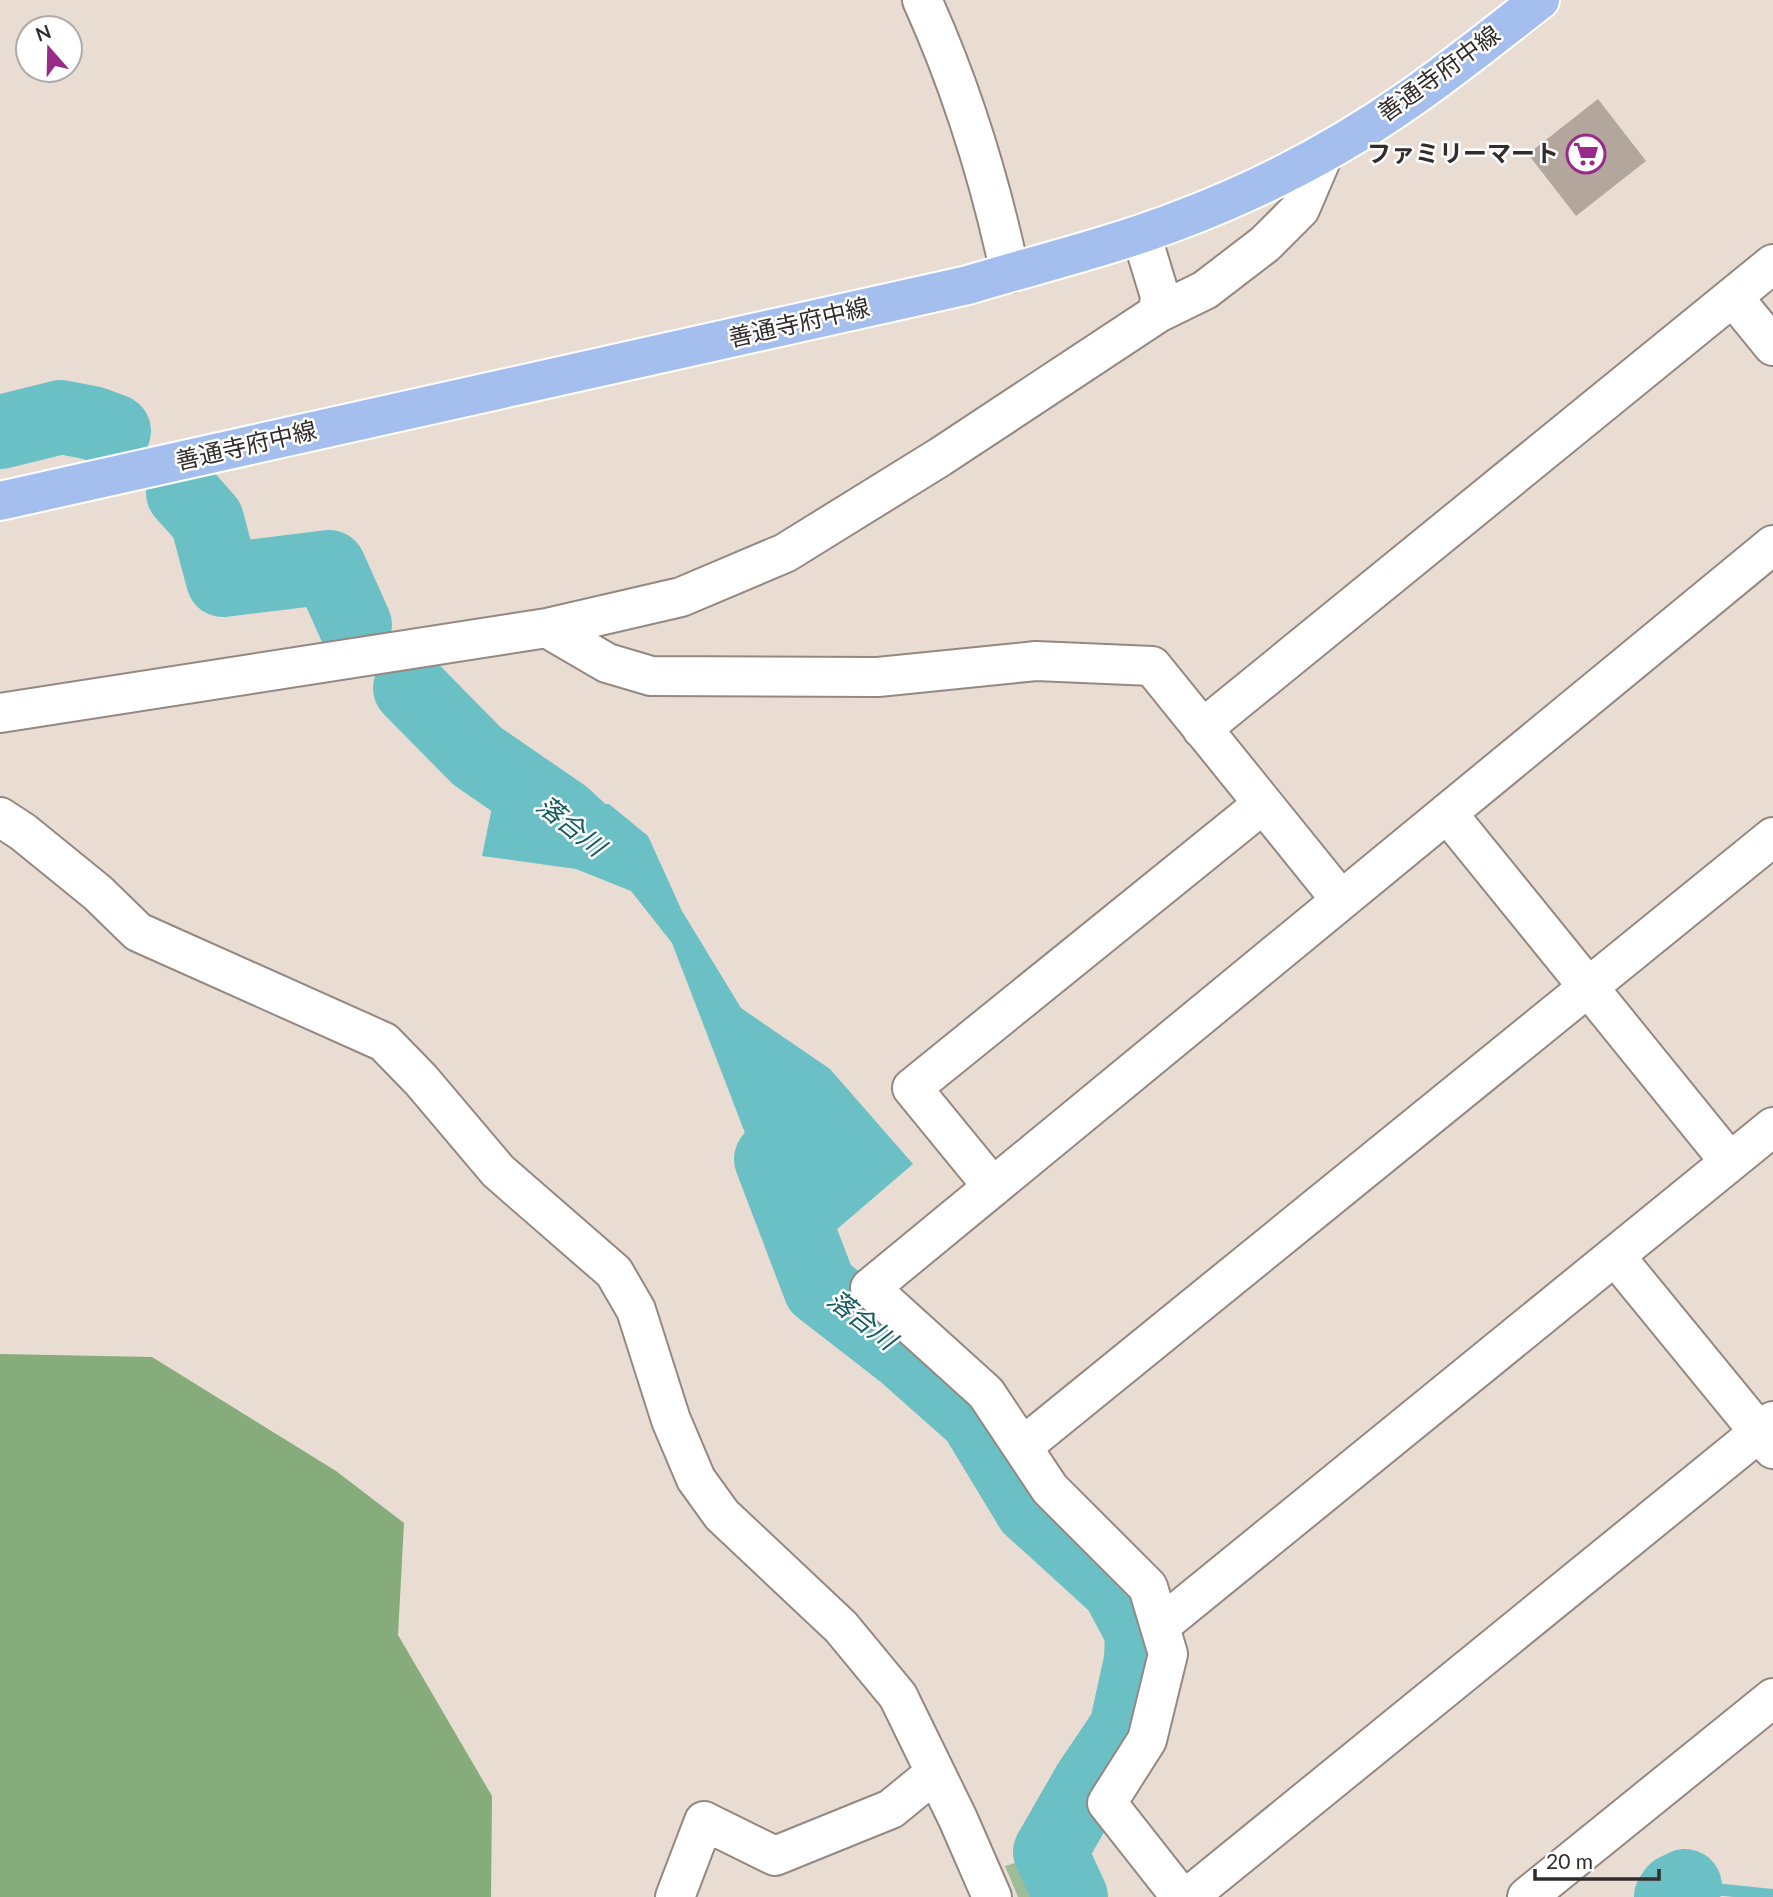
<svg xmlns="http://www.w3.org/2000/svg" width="1773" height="1897" viewBox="0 0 1773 1897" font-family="Lato,'Noto Sans JP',sans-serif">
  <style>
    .green { fill: #9ebc96 }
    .forest { fill: #85ac7a }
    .water { fill: #6bc0c5 }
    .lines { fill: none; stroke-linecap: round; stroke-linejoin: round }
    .stream { stroke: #6bc0c5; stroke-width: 12 }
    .river { stroke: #6bc0c5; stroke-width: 74 }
    .building { fill: #b2a69d }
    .minor-casing { stroke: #948880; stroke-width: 42 }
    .major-casing { stroke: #fff; stroke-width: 42 }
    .minor { stroke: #fff; stroke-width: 38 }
    .major { stroke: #a4bfed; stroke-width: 38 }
    .labels { text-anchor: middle; stroke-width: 5; stroke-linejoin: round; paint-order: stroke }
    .street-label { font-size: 24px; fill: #322d2a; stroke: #fff }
    .poi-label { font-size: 24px; font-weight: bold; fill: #322d2a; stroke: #fff; text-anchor: end }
    .water-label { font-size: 26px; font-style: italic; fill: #135b60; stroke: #fff }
  </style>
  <rect width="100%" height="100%" fill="#e9dcd3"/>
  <path class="green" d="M 1043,1855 L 1061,1897 L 1018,1897 L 1005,1866 Z"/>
  <path class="forest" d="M 0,1354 L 152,1357 L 336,1471 L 404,1523 L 398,1635 L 492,1796 L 491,1897 L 0,1897 Z"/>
  <path class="water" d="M 504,749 L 569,804 L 609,804 L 648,836 L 682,911 L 741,1008 L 830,1069 L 913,1164 L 801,1260 L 783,1232 L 672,943 L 631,891 L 576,869 L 482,856 Z"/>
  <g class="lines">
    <path class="stream" d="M 1685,1886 L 1773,1895"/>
    <path class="river" d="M 0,432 L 61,417 L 92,423 L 114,431
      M 183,493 L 207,520 L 223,580 L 329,567 L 355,625
      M 410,688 L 477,756 L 564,816 L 581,832
      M 771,1159 L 820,1288 L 905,1354 L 976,1417 L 1031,1508 L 1118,1587 L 1142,1632 L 1141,1660 L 1126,1729 L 1089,1784 L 1050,1852 L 1071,1897
      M 1671,1897 L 1675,1891 L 1685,1886"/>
  </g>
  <path class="building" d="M 1598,99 L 1646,161 L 1576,216 L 1528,154 Z"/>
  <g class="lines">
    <defs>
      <path id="minor" d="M 922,0 C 961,86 990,180 1010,273
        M 1733,297 L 1773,346
        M 1158,313 L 1205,290 L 1265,244 L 1300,209 L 1324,153
        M 547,628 L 607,663 L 651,676 L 878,677 L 1036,661 L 1152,666 L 1341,900
        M 0,713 L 547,628 L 681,597 L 785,553 L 940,457 L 1158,313 L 1160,296 L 1141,234
        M 1202,729 L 1773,264
        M 1447,813 L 1730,1162
        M 0,817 L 23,832 L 98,893 L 138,932 L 384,1042 L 421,1080 L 498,1171 L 614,1272 L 636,1310 L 671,1420 L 696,1479 L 722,1515 L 841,1627 L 898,1696 L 958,1819 L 992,1897
        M 993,1187 L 912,1088 L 1263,804
        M 1615,1256 L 1773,1449
        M 1022,1447 L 1773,837
        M 1160,1626 L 1773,1127
        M 675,1897 L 704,1821 L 775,1856 L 891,1809 L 935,1773
        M 1181,1897 L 1107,1803 L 1147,1740 L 1168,1654 L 1148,1587 L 1050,1489 L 986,1393 L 870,1288 L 1773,545
        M 1188,1897 L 1773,1421
        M 1527,1897 L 1773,1698"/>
      <path id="major" d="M 0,501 L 968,285 C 1038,264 1109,247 1177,221 C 1257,191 1338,149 1408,100 C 1453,69 1496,34 1540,0"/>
    </defs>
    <use href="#minor" class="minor-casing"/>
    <use href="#major" class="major-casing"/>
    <use href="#minor" class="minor"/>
    <use href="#major" class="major"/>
  </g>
  <defs>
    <symbol id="supermarket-ring" viewBox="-11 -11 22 22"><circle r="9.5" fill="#fff" stroke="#992a8a" stroke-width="1.5"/><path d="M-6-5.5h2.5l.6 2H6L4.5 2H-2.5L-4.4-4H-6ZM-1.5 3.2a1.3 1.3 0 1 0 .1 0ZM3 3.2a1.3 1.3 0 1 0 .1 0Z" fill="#992a8a"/></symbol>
  </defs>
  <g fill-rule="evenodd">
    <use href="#supermarket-ring" x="1564" y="132" width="44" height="44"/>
  </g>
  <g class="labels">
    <g class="street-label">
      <text transform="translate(1439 74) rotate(-36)" y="8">善通寺府中線</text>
      <text transform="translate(799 323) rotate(-13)" y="8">善通寺府中線</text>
      <text transform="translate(246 446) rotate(-13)" y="8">善通寺府中線</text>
    </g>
    <g class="poi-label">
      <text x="1559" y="162">ファミリーマート</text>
    </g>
    <g class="water-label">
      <text transform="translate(571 826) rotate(39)" y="9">落合川</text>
      <text transform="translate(862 1320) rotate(38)" y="9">落合川</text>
    </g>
  </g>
  <g transform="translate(49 49) rotate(340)"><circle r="33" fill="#ffffff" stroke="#adabaa" stroke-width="2"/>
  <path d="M0-5L12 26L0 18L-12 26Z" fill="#992a8a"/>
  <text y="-10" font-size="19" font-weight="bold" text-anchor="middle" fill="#322d2a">N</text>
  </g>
  <path d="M1535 1869v10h124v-10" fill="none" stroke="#322d2a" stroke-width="3.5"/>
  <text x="1546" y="1869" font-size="21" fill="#322d2a" stroke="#ffffff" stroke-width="5" paint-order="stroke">20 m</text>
</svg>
